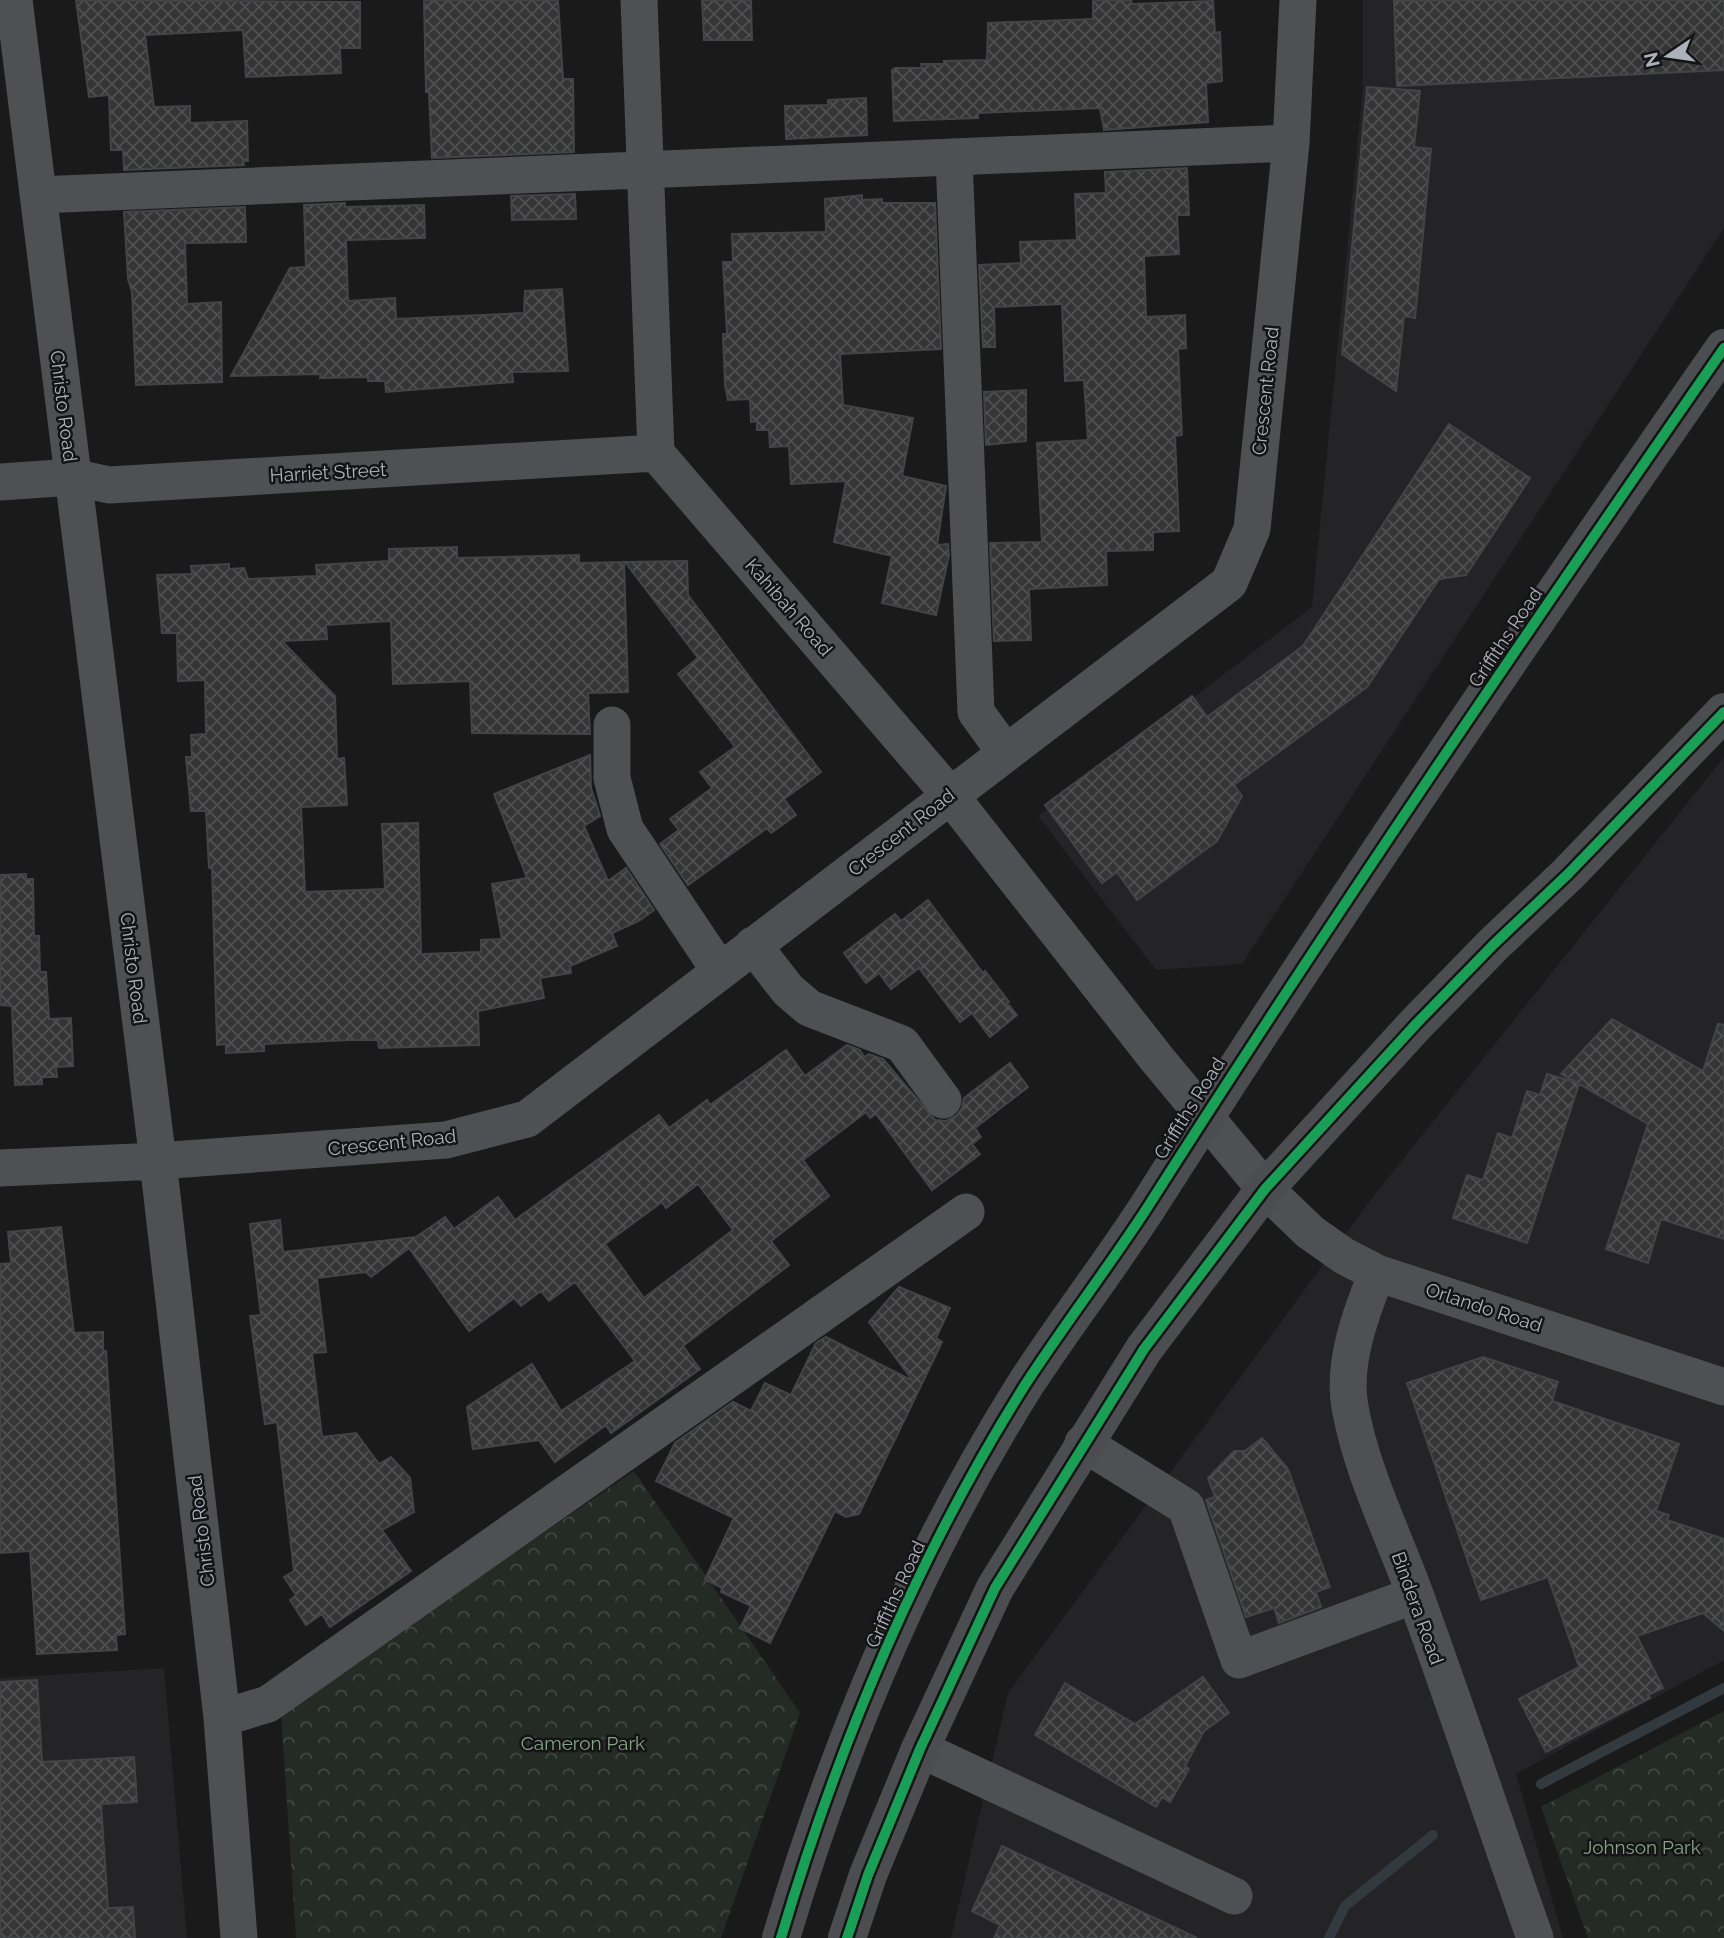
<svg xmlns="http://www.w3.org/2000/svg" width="1724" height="1938" viewBox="0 0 1724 1938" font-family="Raleway,sans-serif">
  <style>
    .built { fill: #242426 }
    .park { fill: url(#park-crowns) }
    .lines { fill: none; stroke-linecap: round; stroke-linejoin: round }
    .stream { stroke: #32393f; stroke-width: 10 }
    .building { fill: url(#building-cross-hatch); stroke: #434447; stroke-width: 2; fill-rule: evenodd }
    .minor { stroke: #4f5053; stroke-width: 37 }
    .highway { stroke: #4c4d50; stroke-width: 38 }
    .cycleway-casing { stroke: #141416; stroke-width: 15 }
    .cycleway { stroke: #1a9f57; stroke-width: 10 }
    .labels { text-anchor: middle; stroke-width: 5; stroke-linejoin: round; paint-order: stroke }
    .street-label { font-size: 19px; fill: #adb1ba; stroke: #141416 }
    .park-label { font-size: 19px; fill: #86a388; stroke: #141416 }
  </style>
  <defs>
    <pattern id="park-crowns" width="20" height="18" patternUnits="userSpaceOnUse" patternTransform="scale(1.75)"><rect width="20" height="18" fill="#242b25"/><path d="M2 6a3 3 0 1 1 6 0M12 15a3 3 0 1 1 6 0" fill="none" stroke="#414743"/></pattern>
    <pattern id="building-cross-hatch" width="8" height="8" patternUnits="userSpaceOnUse" patternTransform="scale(1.75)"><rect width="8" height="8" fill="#353536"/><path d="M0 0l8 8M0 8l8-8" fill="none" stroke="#505051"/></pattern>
  </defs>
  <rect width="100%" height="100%" fill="#1a1a1b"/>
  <path class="built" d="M 1363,0 L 1724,0 L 1724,228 L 1242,964 L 1156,970 L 1038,816 L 1312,607 L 1363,86 Z
    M 1724,757 L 1724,1660 L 1516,1774 L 1563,1938 L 951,1938 L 1008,1693 L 1372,1198 Z
    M 164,1668 L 187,1938 L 0,1938 L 0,1678 Z"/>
  <path class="park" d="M 634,1471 L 800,1713 L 721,1938 L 296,1938 L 281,1713 Z
    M 1724,1711 L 1724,1938 L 1588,1938 L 1541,1807 Z"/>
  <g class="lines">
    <path class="stream" d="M 1541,1784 L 1724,1688
      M 1329,1938 L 1345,1906 L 1433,1835"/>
  </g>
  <path class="building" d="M 76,0 L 360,2 L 360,48 L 340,48 L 341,73 L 246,77 L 243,30 L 145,35 L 154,107 L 190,106 L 190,123 L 247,121 L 248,161 L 243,161 L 244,165 L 124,170 L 123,150 L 111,150 L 109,95 L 89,97 Z
    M 424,0 L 558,0 L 563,79 L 573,79 L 574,152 L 432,158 L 429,92 L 426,92 Z
    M 702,0 L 751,0 L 752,40 L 704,40 Z
    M 1093,0 L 1131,0 L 1132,4 L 1213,1 L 1215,33 L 1220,32 L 1222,81 L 1206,83 L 1208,122 L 1104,130 L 1100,108 L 978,113 L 978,118 L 894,121 L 892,70 L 895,68 L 922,68 L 921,64 L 944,64 L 944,61 L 987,60 L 988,23 L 1093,19 Z
    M 1474,0 L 1724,0 L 1724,70 L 1397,86 L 1394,1 Z
    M 1367,87 L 1420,91 L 1414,147 L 1431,149 L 1415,318 L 1404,316 L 1396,391 L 1342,354 Z
    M 866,98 L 867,135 L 786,139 L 785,106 L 828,105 L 828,100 Z
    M 1187,168 L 1189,215 L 1177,215 L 1179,254 L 1144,256 L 1146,317 L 1185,315 L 1186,348 L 1178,349 L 1182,435 L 1175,436 L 1179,531 L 1153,532 L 1153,550 L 1106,551 L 1107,585 L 1029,589 L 1031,640 L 994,641 L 990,543 L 1042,542 L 1037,443 L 1088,440 L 1084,380 L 1065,381 L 1062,304 L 994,307 L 995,347 L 983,347 L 979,265 L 1021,263 L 1020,242 L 1077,240 L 1075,194 L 1106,193 L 1105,172 Z
    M 575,194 L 576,219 L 512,220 L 511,196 Z
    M 862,195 L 862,200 L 882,199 L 882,203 L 935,203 L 941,349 L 840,354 L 843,405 L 913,418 L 902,476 L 946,486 L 937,545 L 948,544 L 949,555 L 936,615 L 882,603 L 892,556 L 834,542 L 846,481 L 791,484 L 789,446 L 770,447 L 769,430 L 757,430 L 757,421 L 751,422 L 750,399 L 728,400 L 725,385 L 723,334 L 727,334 L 723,262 L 733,262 L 732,234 L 826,232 L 825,199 Z
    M 345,203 L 345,207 L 424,205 L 425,238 L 346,240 L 348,301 L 395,298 L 396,319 L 524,313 L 525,291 L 562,289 L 568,371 L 512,372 L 513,382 L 386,392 L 385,381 L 368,381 L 368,377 L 320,378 L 321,374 L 231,376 L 290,268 L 306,267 L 304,205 Z
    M 245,207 L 246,242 L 185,243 L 187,304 L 221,302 L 222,382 L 136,385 L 132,292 L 128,279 L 124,212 Z
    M 1026,390 L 1026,441 L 986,445 L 984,392 Z
    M 1449,424 L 1530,478 L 1466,575 L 1439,579 L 1367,687 L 1234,785 L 1242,796 L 1217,841 L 1137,900 L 1117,872 L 1102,883 L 1045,805 L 1192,696 L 1207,717 L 1303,646 Z
    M 457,547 L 457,558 L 579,555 L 579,563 L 624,562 L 628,692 L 588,693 L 590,734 L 472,733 L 470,681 L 393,684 L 391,621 L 326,625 L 327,639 L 282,641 L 335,696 L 337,759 L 344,758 L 347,805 L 301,807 L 305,892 L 385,889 L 382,824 L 418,823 L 421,954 L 481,952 L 481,940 L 502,939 L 492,884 L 527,878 L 494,794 L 590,755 L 591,788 L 600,816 L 584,826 L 608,881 L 626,868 L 654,910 L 639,921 L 612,933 L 617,946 L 570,966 L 571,973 L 540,978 L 544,998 L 478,1011 L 479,1045 L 379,1048 L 378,1040 L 349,1040 L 264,1044 L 264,1051 L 226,1053 L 226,1044 L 217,1045 L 212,868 L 209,868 L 206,811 L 191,811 L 186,757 L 192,757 L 191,735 L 206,734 L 205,680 L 178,681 L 177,633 L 162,633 L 157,575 L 192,574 L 191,566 L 229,564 L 229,569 L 244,568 L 248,579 L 317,576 L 316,565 L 389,561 L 389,549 Z
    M 687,561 L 688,595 L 821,772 L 784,799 L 796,815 L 771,833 L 767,828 L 688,885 L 660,844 L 679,830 L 670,819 L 712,788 L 700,772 L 735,747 L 678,674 L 698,658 L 625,562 Z
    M 26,874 L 26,879 L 33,879 L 34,936 L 39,936 L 40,972 L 46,972 L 49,1019 L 71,1018 L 73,1066 L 56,1067 L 57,1077 L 42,1077 L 42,1084 L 15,1085 L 12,1006 L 0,1005 L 0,875 Z
    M 928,900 L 983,973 L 985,971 L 1009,1002 L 1007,1003 L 1017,1015 L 990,1037 L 972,1013 L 960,1022 L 919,968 L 891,989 L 879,973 L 866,983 L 844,953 L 895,914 L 901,921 Z
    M 1612,1019 L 1703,1071 L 1718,1024 L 1724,1025 L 1724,1239 L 1661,1219 L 1648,1263 L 1606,1249 L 1648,1124 L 1579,1084 L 1527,1243 L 1453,1218 L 1467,1175 L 1483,1180 L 1498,1133 L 1512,1138 L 1527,1091 L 1540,1095 L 1547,1074 L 1578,1083 L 1561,1074 Z
    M 847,1045 L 860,1050 L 864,1057 L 869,1054 L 883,1059 L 935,1120 L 946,1121 L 956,1116 L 962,1108 L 964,1098 L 1010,1063 L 1028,1087 L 975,1128 L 981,1137 L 972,1144 L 980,1154 L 932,1190 L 876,1114 L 870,1118 L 866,1112 L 803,1160 L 829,1196 L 771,1241 L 789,1265 L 683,1346 L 700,1369 L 611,1433 L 606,1425 L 555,1462 L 539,1440 L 473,1449 L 467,1407 L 532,1364 L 561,1411 L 635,1361 L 575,1282 L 549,1301 L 541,1291 L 521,1306 L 514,1298 L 469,1331 L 409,1248 L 371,1277 L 366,1272 L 317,1278 L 326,1352 L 312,1353 L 322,1437 L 356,1433 L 379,1464 L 391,1457 L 410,1478 L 414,1512 L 382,1530 L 411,1571 L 330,1627 L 322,1614 L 306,1625 L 290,1600 L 296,1595 L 284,1577 L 294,1571 L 277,1422 L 265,1424 L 250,1316 L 261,1315 L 250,1224 L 280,1220 L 283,1252 L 416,1237 L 445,1217 L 454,1229 L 498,1197 L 515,1220 L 659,1115 L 669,1128 L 707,1100 L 710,1105 L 786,1050 L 805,1076 ZM 698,1184 L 733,1230 L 644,1298 L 605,1244 L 662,1202 L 666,1208 Z
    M 61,1227 L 74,1333 L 103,1332 L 103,1351 L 106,1351 L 125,1634 L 116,1635 L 117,1650 L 37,1654 L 30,1551 L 0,1553 L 0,1264 L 11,1263 L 8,1232 Z
    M 899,1287 L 950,1308 L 936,1338 L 942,1342 L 859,1514 L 846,1517 L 835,1511 L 770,1643 L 740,1628 L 751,1606 L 721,1592 L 722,1588 L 705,1579 L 734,1518 L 656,1481 L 675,1443 L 733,1402 L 751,1411 L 765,1383 L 791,1395 L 816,1343 L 826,1337 L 913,1381 L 869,1322 Z
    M 1483,1357 L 1558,1382 L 1552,1401 L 1679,1444 L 1656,1511 L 1669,1515 L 1667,1520 L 1724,1539 L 1724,1631 L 1703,1613 L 1637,1636 L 1663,1688 L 1648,1695 L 1650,1698 L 1546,1752 L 1519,1699 L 1579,1667 L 1548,1577 L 1481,1600 L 1407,1383 Z
    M 1262,1438 L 1288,1469 L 1330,1587 L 1316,1592 L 1321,1607 L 1279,1623 L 1274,1608 L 1246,1617 L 1206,1500 L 1215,1497 L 1208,1478 L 1234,1451 L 1245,1451 Z
    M 1203,1677 L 1229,1713 L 1204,1731 L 1185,1766 L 1189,1769 L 1170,1802 L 1162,1797 L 1156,1807 L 1035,1735 L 1065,1683 L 1135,1724 Z
    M 37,1680 L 42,1762 L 134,1757 L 137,1802 L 101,1804 L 108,1908 L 133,1907 L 135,1938 L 0,1938 L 0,1682 Z
    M 1002,1846 L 1197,1938 L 994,1938 L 1000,1925 L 972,1911 Z"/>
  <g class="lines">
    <path class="minor" d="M 14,0 L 158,1161 L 222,1718 L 239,1938
      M 639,0 L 656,453 L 949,794 L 1157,1059 L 1265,1189 L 1310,1232 L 1344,1256 L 1377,1273 L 1724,1387
      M 954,157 L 976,712 L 1005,752
      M 38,195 L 1291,143
      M 0,482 L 73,477 L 109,485 L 656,453
      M 612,725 L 612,778 L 625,829 L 720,971
      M 753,945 L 788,990 L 809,1008 L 902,1044 L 943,1100
      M 0,1168 L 158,1161 L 446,1140 L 527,1119 L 1229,583 L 1252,529 L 1291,143 L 1298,0
      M 1377,1273 C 1361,1313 1342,1363 1350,1407 C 1361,1471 1394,1536 1416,1597 C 1457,1710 1495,1824 1535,1938
      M 1083,1443 L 1186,1507 L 1239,1660 L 1415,1595
      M 222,1718 L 268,1704 L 966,1212
      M 920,1749 L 1234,1896"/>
    <path class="highway" d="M 781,1938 C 838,1746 918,1555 1025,1385 C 1064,1325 1108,1268 1147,1208 C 1332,917 1527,632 1724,348
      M 847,1938 L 868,1875 L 920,1749 L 995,1588 L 1144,1349 L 1265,1189 L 1416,1024 L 1494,944 L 1568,874 L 1724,712"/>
    <defs>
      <path id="cycleway" d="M 781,1938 C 838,1746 918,1555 1025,1385 C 1064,1325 1108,1268 1147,1208 C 1332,917 1527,632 1724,348
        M 847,1938 L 868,1875 L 920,1749 L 995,1588 L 1144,1349 L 1265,1189 L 1416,1024 L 1494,944 L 1568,874 L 1724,712"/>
    </defs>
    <use href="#cycleway" class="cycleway-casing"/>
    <use href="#cycleway" class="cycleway"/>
  </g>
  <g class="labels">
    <g class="street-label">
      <text transform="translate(1265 391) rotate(-84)" y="7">Crescent Road</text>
      <text transform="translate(64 406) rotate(83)" y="7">Christo Road</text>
      <text transform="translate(328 472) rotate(-3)" y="7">Harriet Street</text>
      <text transform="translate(789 607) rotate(49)" y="7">Kahibah Road</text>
      <text transform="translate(1505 637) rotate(-56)" y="7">Griffiths Road</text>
      <text transform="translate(901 832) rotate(-38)" y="7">Crescent Road</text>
      <text transform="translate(134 968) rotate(83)" y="7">Christo Road</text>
      <text transform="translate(1189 1108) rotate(-58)" y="7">Griffiths Road</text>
      <text transform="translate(392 1142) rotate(-6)" y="7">Crescent Road</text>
      <text transform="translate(1484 1307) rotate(18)" y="7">Orlando Road</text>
      <text transform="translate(201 1531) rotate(-97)" y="7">Christo Road</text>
      <text transform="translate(895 1594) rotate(-65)" y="7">Griffiths Road</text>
      <text transform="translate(1418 1608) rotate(70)" y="7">Bindera Road</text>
    </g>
    <g class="park-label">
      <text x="583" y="1750">Cameron Park</text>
      <text x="1642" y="1854">Johnson Park</text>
    </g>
  </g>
  <g transform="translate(1668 56) rotate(257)" stroke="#141416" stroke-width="5" paint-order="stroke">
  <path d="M0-5L12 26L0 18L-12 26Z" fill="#adb1ba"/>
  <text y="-10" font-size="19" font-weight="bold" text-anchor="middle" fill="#adb1ba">N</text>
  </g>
</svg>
